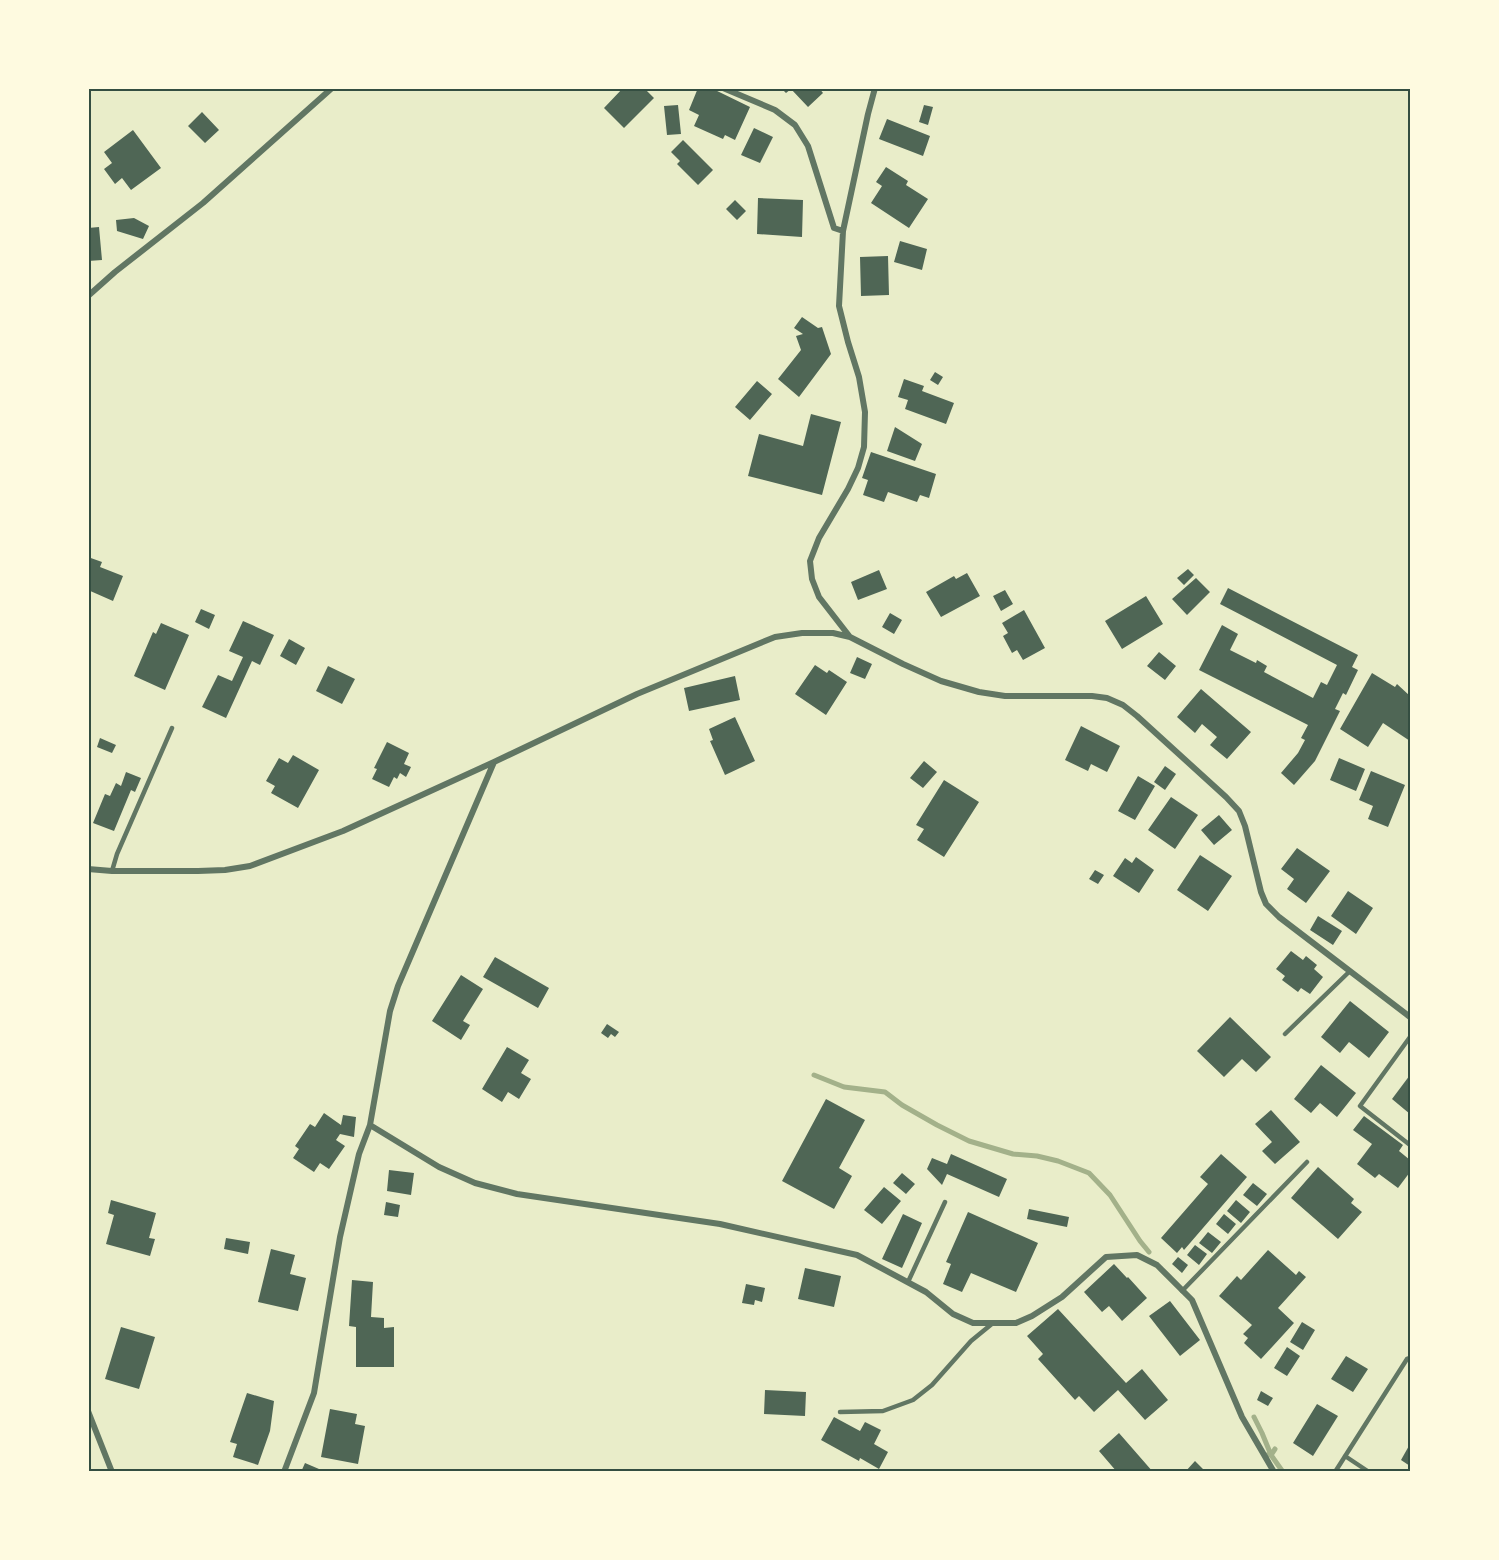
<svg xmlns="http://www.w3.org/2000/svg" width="1499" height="1560" viewBox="0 0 1499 1560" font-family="Commissioner,sans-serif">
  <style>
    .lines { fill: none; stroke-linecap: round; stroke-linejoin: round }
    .stream { stroke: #a3b18a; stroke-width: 5 }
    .building { fill: #4f6655 }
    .service { stroke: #617663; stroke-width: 4.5 }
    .minor { stroke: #617663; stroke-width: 6 }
    .neatline { fill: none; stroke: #344e41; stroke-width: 2 }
  </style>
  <rect width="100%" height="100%" fill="#e9edc9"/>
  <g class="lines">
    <path class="stream" d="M 814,1075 L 844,1087 L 885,1092 L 902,1105 L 937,1125 L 969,1141 L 1013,1154 L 1037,1156 L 1058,1161 L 1089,1173 L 1110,1195 L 1140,1241 L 1149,1252
      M 1254,1417 L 1262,1433 L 1271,1455 L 1266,1455
      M 1275,1449 L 1271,1455 L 1283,1472"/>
  </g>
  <path class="building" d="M 623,88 L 644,88 L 654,98 L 624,128 L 604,108 Z
    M 698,88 L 711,88 L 750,107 L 735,140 L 725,135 L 723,139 L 694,126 L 699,115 L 689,110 Z
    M 781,88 L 819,88 L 823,93 L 808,107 L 791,89 L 786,93 Z
    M 678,105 L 681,134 L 667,135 L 664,106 Z
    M 924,105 L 933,107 L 928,125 L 919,122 Z
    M 202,112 L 219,130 L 205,143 L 188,126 Z
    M 887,119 L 930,136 L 923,156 L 879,139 Z
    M 754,128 L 773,137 L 760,163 L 741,155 Z
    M 133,130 L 161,168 L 131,190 L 122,178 L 115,184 L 104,169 L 112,163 L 104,152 Z
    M 683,140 L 713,170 L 698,185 L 677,164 L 680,161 L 671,152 Z
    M 886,167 L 908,181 L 906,185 L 928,199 L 909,228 L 871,203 L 882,186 L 876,182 Z
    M 758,198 L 803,200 L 802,237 L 757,234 Z
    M 735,200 L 746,211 L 737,220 L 726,209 Z
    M 134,218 L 149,226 L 143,239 L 117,231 L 116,220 Z
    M 99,227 L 102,260 L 88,261 L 88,228 Z
    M 900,241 L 927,249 L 922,270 L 894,262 Z
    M 888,256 L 889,295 L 861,296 L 860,257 Z
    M 802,317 L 818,328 L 822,327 L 831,354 L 799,397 L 778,379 L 801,350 L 796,336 L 803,334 L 794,328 Z
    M 935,372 L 943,377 L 938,385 L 930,380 Z
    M 904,379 L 924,386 L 922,391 L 954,403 L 946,424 L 905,409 L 908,400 L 898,397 Z
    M 757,381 L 772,394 L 750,420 L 735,407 Z
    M 811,414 L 841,422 L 822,495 L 748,476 L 759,434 L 803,446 Z
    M 895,427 L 922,444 L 915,461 L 887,451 Z
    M 871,452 L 936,474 L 929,498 L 920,495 L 917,502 L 888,492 L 884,502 L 863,495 L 868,480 L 862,478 Z
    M 88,557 L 102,562 L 100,567 L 123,576 L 113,601 L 88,590 Z
    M 1188,569 L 1194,575 L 1184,585 L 1177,578 Z
    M 879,570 L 887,589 L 858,600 L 851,582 Z
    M 967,573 L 980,596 L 941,617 L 926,592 L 954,576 L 956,579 Z
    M 1196,578 L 1210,592 L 1187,615 L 1172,599 Z
    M 1228,588 L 1358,655 L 1352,667 L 1358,670 L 1346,695 L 1343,693 L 1335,709 L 1340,711 L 1315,761 L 1294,785 L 1281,773 L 1298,753 L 1305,740 L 1301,738 L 1308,725 L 1199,670 L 1222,625 L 1238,634 L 1230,650 L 1256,663 L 1257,660 L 1267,666 L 1264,672 L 1313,698 L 1321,682 L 1327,685 L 1337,665 L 1220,604 Z
    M 1005,590 L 1013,604 L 1001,611 L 993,596 Z
    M 1146,596 L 1163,624 L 1122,649 L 1105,621 Z
    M 201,609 L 215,615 L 209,629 L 195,622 Z
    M 1024,610 L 1045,648 L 1023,660 L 1017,650 L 1012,653 L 1003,636 L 1008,633 L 1002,623 Z
    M 890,613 L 902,620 L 894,634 L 882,627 Z
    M 243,621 L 274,635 L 260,665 L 252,661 L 226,718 L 202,707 L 218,675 L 232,681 L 243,657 L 229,651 Z
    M 161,623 L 189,635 L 165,690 L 134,676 L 153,632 L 156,634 Z
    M 289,639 L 305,648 L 296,665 L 280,656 Z
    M 1159,652 L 1176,666 L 1165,680 L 1147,666 Z
    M 857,657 L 872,664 L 865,679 L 850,673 Z
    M 815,665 L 827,673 L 829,670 L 847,682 L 826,715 L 795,694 Z
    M 328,666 L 355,679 L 342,704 L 316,691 Z
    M 1372,673 L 1395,687 L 1397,684 L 1410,696 L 1410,741 L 1383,723 L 1368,747 L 1340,729 Z
    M 735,676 L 740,700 L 689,711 L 684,688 Z
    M 1201,689 L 1251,732 L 1227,759 L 1210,745 L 1217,737 L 1202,724 L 1195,733 L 1177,717 Z
    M 735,717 L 755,761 L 725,775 L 710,741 L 713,740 L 709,729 Z
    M 1081,726 L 1120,746 L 1107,772 L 1091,764 L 1088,771 L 1065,760 Z
    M 100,738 L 116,745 L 112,753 L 97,747 Z
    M 387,742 L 409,753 L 404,764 L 411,767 L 406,777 L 400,773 L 397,779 L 394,777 L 389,787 L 372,779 L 377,769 L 374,768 Z
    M 293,755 L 319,770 L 298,808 L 271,793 L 275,786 L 266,781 L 279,758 L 288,763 Z
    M 1339,758 L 1365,769 L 1356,791 L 1330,780 Z
    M 924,761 L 937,772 L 923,788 L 910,778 Z
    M 1165,766 L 1176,774 L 1165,790 L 1154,782 Z
    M 1371,771 L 1405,785 L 1388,827 L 1368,819 L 1373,806 L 1359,800 Z
    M 126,772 L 141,778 L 135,792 L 131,790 L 114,831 L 93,823 L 105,794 L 110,796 L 116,783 L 121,786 Z
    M 1138,776 L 1155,786 L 1135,820 L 1118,811 Z
    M 944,780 L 979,802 L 944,857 L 917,840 L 924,829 L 916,825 Z
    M 1171,797 L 1198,815 L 1175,849 L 1148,830 Z
    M 1219,815 L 1232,830 L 1214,845 L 1201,830 Z
    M 1297,848 L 1330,871 L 1306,903 L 1287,889 L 1294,879 L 1281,869 Z
    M 1200,855 L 1232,876 L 1208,911 L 1177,890 Z
    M 1136,857 L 1154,870 L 1139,893 L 1113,876 L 1125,858 L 1132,863 Z
    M 1095,870 L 1104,875 L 1098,884 L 1089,879 Z
    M 1348,891 L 1373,908 L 1356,934 L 1331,916 Z
    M 1318,916 L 1342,931 L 1333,945 L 1310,930 Z
    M 1291,951 L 1303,960 L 1306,956 L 1317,965 L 1314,969 L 1323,977 L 1310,994 L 1301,988 L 1298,992 L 1282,980 L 1285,976 L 1276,969 Z
    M 495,957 L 549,988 L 538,1008 L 483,977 Z
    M 461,975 L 483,989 L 463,1021 L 470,1025 L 461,1040 L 432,1021 Z
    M 1350,1001 L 1389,1032 L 1369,1058 L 1349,1042 L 1340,1053 L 1321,1037 Z
    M 1230,1017 L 1271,1057 L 1256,1072 L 1242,1059 L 1224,1077 L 1197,1051 Z
    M 607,1024 L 619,1032 L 615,1037 L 611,1034 L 608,1038 L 601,1033 Z
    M 507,1047 L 529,1060 L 521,1073 L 531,1079 L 519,1099 L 508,1092 L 502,1102 L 482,1089 Z
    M 1321,1065 L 1356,1093 L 1337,1117 L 1320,1103 L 1311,1113 L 1294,1099 Z
    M 1410,1075 L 1410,1114 L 1392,1099 Z
    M 826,1099 L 865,1120 L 839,1168 L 852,1176 L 834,1209 L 782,1181 Z
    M 1271,1110 L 1300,1142 L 1275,1164 L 1262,1151 L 1272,1142 L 1255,1124 Z
    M 324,1113 L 341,1125 L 343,1115 L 356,1117 L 354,1137 L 340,1134 L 336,1140 L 345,1146 L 329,1169 L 320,1163 L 314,1172 L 293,1158 L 299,1149 L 295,1146 L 310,1124 L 315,1127 Z
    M 1364,1116 L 1403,1145 L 1399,1151 L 1410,1160 L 1410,1172 L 1398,1188 L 1379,1174 L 1375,1178 L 1357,1164 L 1372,1144 L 1353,1130 Z
    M 951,1154 L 1007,1179 L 999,1197 L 947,1174 L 942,1185 L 927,1169 L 932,1158 L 947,1164 Z
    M 1221,1154 L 1247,1177 L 1184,1250 L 1182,1247 L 1177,1253 L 1161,1238 L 1208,1184 L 1200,1177 Z
    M 1318,1167 L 1354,1199 L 1351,1203 L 1362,1212 L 1338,1239 L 1291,1198 Z
    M 389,1170 L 414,1173 L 411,1195 L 387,1191 Z
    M 902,1173 L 915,1184 L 906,1194 L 893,1183 Z
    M 1253,1183 L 1267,1194 L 1257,1206 L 1243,1195 Z
    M 884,1187 L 901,1201 L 882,1224 L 864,1210 Z
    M 111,1200 L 156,1213 L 149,1238 L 155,1239 L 150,1256 L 106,1244 L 114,1215 L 108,1213 Z
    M 1236,1200 L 1250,1212 L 1241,1223 L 1227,1211 Z
    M 386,1202 L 400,1205 L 398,1217 L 384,1215 Z
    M 1029,1209 L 1069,1217 L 1067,1227 L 1027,1219 Z
    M 968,1212 L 1038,1243 L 1016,1292 L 971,1273 L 962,1292 L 943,1284 L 951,1264 L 946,1262 Z
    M 903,1214 L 922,1223 L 902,1268 L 882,1259 Z
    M 1224,1214 L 1236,1224 L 1228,1234 L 1216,1224 Z
    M 1208,1232 L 1221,1242 L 1212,1253 L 1199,1243 Z
    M 226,1238 L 250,1242 L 248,1254 L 224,1249 Z
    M 1195,1245 L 1207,1254 L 1199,1265 L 1187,1255 Z
    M 271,1249 L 295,1255 L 290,1274 L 306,1278 L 298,1311 L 258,1302 Z
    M 1268,1250 L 1296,1275 L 1299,1271 L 1306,1277 L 1278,1308 L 1294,1323 L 1261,1359 L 1244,1343 L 1248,1338 L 1243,1334 L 1252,1325 L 1219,1296 L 1237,1276 L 1241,1280 Z
    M 1178,1257 L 1188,1265 L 1182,1273 L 1172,1264 Z
    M 1114,1264 L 1127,1278 L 1128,1277 L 1147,1298 L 1122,1321 L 1109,1306 L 1102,1312 L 1084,1292 Z
    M 805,1268 L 841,1276 L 834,1307 L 798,1299 Z
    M 352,1280 L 373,1282 L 371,1317 L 384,1318 L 384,1328 L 394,1327 L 394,1367 L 356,1367 L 356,1327 L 349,1326 Z
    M 746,1284 L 765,1288 L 762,1302 L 755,1300 L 754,1305 L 742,1303 Z
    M 1170,1301 L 1200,1340 L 1180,1356 L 1149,1316 Z
    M 1058,1309 L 1126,1383 L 1142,1369 L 1168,1400 L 1145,1420 L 1118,1390 L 1094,1412 L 1079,1396 L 1075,1400 L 1038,1359 L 1043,1354 L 1027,1336 Z
    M 1302,1322 L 1315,1330 L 1303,1350 L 1290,1342 Z
    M 121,1327 L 155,1337 L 139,1389 L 105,1379 Z
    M 1287,1347 L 1300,1356 L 1287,1376 L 1274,1368 Z
    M 1346,1356 L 1368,1369 L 1353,1392 L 1331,1379 Z
    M 765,1390 L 806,1392 L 805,1416 L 764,1414 Z
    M 1261,1391 L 1273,1398 L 1268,1406 L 1257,1400 Z
    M 247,1393 L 274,1401 L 270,1431 L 258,1465 L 233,1457 L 237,1444 L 230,1442 Z
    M 1317,1404 L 1338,1416 L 1313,1456 L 1293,1443 Z
    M 330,1409 L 357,1414 L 355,1424 L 365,1426 L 358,1464 L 321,1457 Z
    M 834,1417 L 860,1431 L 865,1422 L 881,1430 L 874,1444 L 888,1452 L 879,1469 L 860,1458 L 859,1461 L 821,1440 Z
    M 1119,1433 L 1153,1472 L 1117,1472 L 1099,1451 Z
    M 1410,1444 L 1410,1466 L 1401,1460 Z
    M 1195,1461 L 1206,1472 L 1185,1472 Z
    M 305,1463 L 326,1472 L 301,1472 Z"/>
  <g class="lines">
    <path class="service" d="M 112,871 L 117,854 L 172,728
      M 1285,1034 L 1350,971
      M 1410,1037 L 1360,1106 L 1410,1145
      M 908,1282 L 945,1202
      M 1182,1291 L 1307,1162
      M 840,1412 L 883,1411 L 913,1400 L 932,1385 L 971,1341 L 993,1323
      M 1345,1456 L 1369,1472
      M 1335,1472 L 1407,1359 L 1410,1358"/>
    <path class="minor" d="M 723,88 L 775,110 L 795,125 L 808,146 L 834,228 L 843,231
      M 88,296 L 115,272 L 203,203 L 332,88
      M 850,637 L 819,597 L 812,579 L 810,561 L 819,538 L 848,489 L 858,468 L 864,447 L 865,412 L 859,377 L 848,342 L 839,306 L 843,231 L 868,114 L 875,88
      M 88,869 L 112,871 L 198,871 L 225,870 L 250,866 L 343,831 L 494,762 L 637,694 L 775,637 L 802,633 L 833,633 L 850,637 L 903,664 L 941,681 L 979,692 L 1005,696 L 1092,696 L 1107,698 L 1123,705 L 1137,716 L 1226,797 L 1239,811 L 1245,826 L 1261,892 L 1266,904 L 1279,917 L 1410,1017
      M 370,1125 L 439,1167 L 475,1183 L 517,1194 L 720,1224 L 857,1255 L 926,1292 L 953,1314 L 973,1323 L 1016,1323 L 1032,1316 L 1062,1297 L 1106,1257 L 1137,1255 L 1157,1265 L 1192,1300 L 1242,1417 L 1274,1472
      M 88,1411 L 112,1472
      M 284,1472 L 314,1393 L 340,1237 L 359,1154 L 370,1125 L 390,1011 L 398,986 L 494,762"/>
  </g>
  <rect width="1499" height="1560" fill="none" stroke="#fefae0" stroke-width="180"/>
  <rect x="90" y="90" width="1319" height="1380" class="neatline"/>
</svg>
